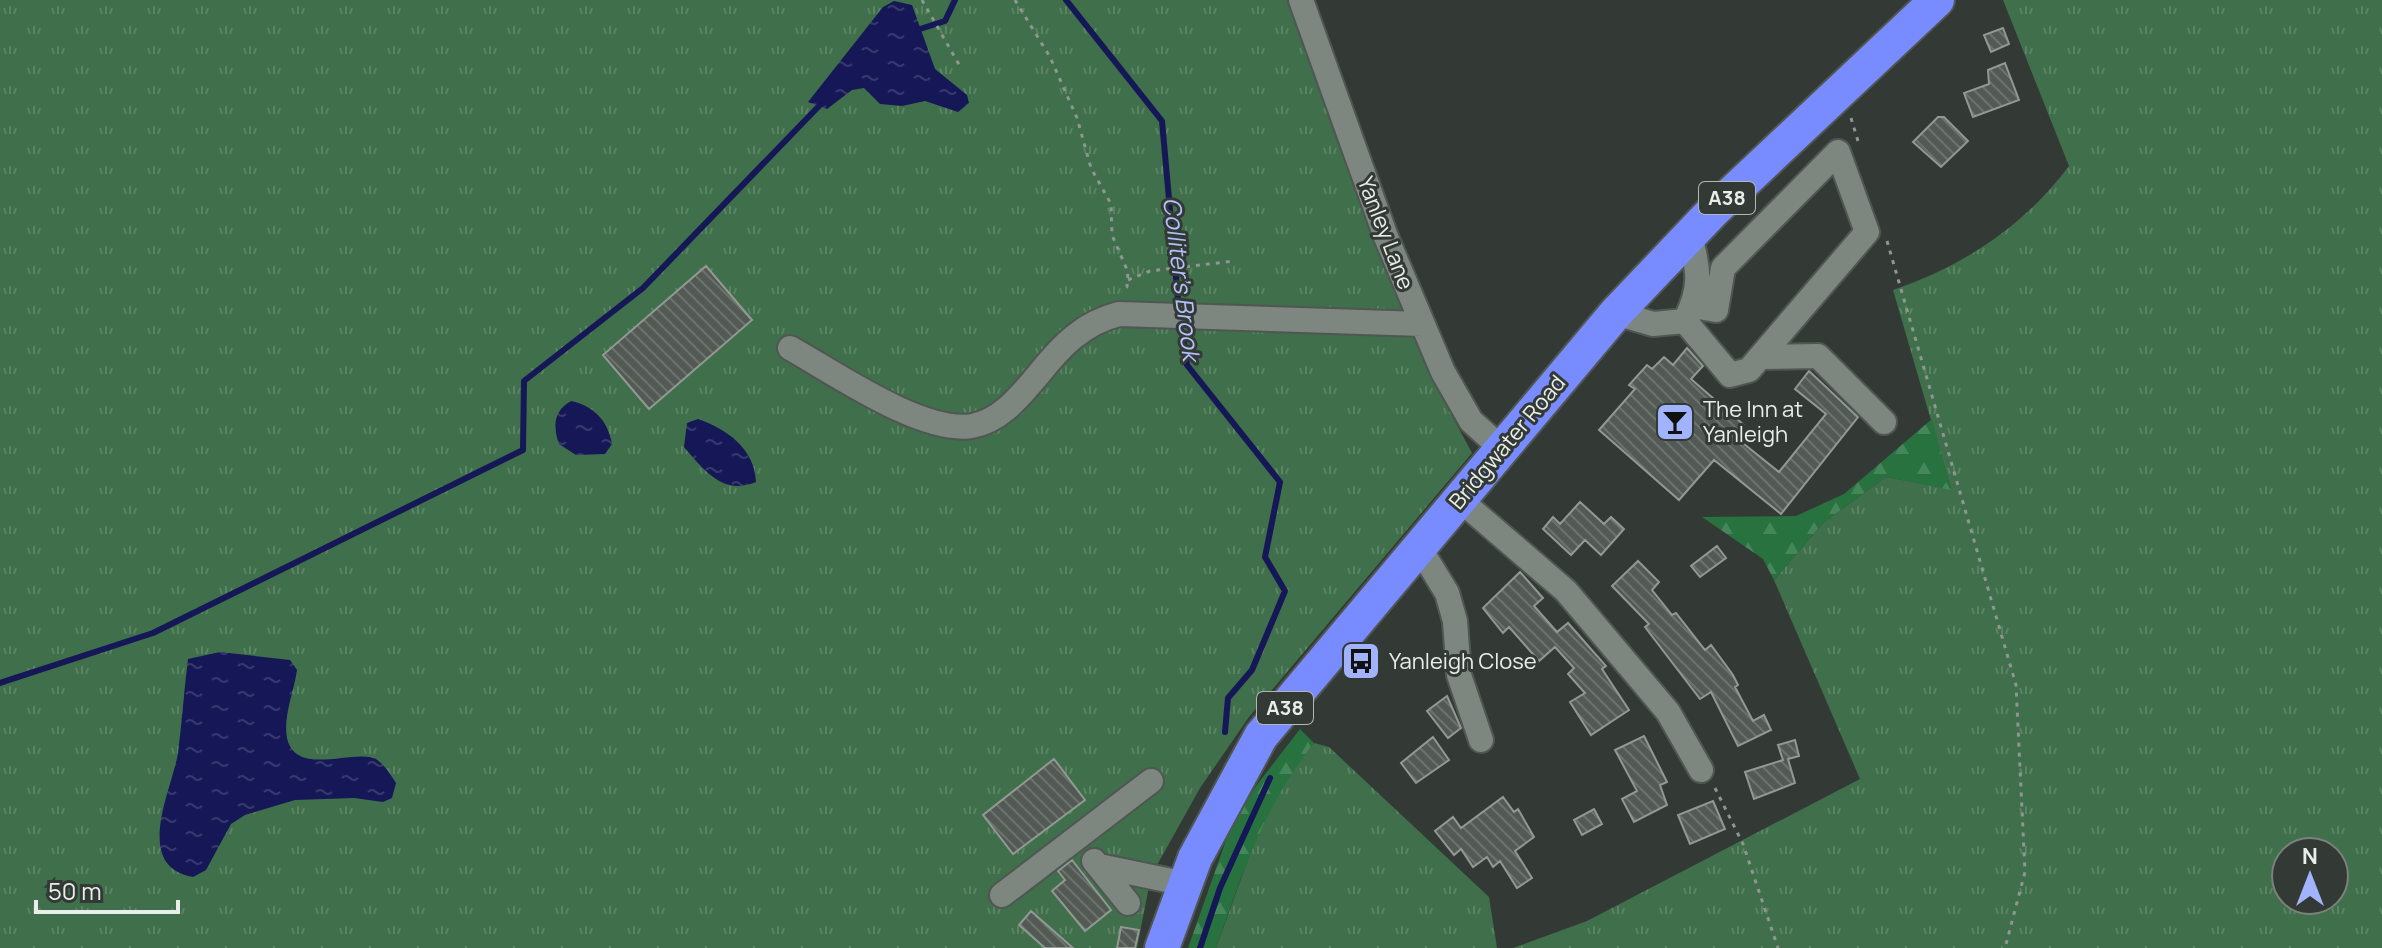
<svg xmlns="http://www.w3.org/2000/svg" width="2382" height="948" viewBox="0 0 2382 948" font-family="Manrope,sans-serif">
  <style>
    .grass { fill: url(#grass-tufts); fill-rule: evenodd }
    .forest { fill: url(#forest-firs) }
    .water { fill: url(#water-ripples) }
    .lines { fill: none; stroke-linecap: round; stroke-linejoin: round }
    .stream { stroke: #151756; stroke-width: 6 }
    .building { fill: url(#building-back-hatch); stroke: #919992; stroke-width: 2 }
    .minor-casing { stroke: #505652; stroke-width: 28 }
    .highway-casing { stroke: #505652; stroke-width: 38 }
    .path { stroke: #909691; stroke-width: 3; stroke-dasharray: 4 6; stroke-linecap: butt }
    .minor { stroke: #7e8680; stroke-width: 24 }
    .highway { stroke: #788cff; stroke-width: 34 }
    .labels { text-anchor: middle; stroke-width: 6; stroke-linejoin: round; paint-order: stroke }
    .shield { fill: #333934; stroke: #b2b8b3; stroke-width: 2 }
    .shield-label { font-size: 20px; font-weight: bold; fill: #e9eeea }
    .street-label { font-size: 22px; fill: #e9eeea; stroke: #333934 }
    .poi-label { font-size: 22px; fill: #e9eeea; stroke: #333934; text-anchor: start }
    .water-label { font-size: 24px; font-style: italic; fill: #b2c1fb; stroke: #333934 }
  </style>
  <defs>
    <pattern id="grass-tufts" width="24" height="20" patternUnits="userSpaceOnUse" patternTransform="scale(2)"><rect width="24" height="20" fill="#3f6f4b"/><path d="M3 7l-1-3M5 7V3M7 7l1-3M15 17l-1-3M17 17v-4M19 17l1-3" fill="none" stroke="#5b8465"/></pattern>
    <pattern id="forest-firs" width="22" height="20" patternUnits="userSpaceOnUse" patternTransform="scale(2)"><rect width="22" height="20" fill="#27723f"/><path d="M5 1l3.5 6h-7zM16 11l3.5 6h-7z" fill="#46865b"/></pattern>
    <pattern id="water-ripples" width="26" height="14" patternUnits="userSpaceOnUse" patternTransform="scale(2)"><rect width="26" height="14" fill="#151756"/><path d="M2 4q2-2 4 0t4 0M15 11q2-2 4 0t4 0" fill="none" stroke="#37396e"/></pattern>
    <pattern id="building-back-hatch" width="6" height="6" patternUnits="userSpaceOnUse" patternTransform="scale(2)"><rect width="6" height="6" fill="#535a54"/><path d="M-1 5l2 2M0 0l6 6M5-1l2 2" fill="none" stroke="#6c726d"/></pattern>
  </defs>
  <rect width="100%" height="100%" fill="#333934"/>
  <path class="grass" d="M 0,0 L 1292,0 L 1400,303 L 1429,373 L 1472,453 L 1249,717 L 1200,788 L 1151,876 L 1137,948 L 0,948 Z
    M 2003,0 L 2382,0 L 2382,948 L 1513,948 L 1587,921 L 1860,779 L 1774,580 L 1823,523 L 1886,477 L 1951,489 L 1893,290 C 1964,266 2025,225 2069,166 ZM 2286,852 L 2334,852 L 2334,900 L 2286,900 Z
    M 1314,743 L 1329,747 L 1489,897 L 1497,948 L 1216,948 L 1255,840 L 1283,782 Z"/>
  <path class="forest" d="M 1932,419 L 1951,490 L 1886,477 L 1823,523 L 1774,580 L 1763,559 L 1702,517 L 1796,516 L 1844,494 Z
    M 1300,729 L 1314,743 C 1262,809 1244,870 1216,948 L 1188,948 L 1230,829 L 1256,786 Z"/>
  <path class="water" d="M 894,1 L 912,5 L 935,69 L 967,95 L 969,103 L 958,112 L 925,101 L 902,106 L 880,104 L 864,88 L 852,90 L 827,109 L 808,102 L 883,7 Z
    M 571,401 C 594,406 608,421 612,444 L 605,454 L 576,455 L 559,444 C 553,427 553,411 571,401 Z
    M 698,419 C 727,429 755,449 756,482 C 723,496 704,470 684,447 L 687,423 Z
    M 220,652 L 290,660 L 297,670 C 294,692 283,716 287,738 C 296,778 354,748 376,759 C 385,765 390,774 396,783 L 392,798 L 383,802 L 354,798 L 295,800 L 245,815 L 231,824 L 206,870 L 193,877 C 132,866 172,790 178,753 C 182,722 184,690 188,659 Z"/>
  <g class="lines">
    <path class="stream" d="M 1066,0 L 1162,121 L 1179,310
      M 920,29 L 945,21 L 955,0
      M 1181,321 L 1187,365 L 1280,482 L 1265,557 L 1285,591 L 1252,670 L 1228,698 L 1225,732
      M 0,683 L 153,633 L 523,450 L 524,381 L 643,288 L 819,106
      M 1200,948 L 1220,888 L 1270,778"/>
  </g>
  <path class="building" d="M 2003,28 L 2009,44 L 1991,52 L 1984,35 Z
    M 2005,63 L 2019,100 L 1973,117 L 1964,93 L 1989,84 L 1988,70 Z
    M 1938,117 L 1944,117 L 1968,141 L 1941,167 L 1913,142 Z
    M 706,266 L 752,320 L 649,409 L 603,355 Z
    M 1687,348 L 1703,366 L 1691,379 L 1744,425 L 1734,436 L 1779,472 L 1826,414 L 1795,389 L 1809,371 L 1858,417 L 1781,514 L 1714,460 L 1679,500 L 1599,430 L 1635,389 L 1629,385 L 1647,365 L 1652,369 L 1664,357 L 1673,365 Z
    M 1580,502 L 1604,524 L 1611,517 L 1624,529 L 1601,555 L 1585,540 L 1571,555 L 1543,529 L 1553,517 L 1560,524 Z
    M 1717,546 L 1726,558 L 1700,577 L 1691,566 Z
    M 1638,561 L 1659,582 L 1652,590 L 1672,615 L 1676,613 L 1705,650 L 1711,645 L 1733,675 L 1738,685 L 1735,687 L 1753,721 L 1764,715 L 1771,730 L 1738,746 L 1711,692 L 1700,699 L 1645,627 L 1649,624 L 1612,586 Z
    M 1520,572 L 1543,598 L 1534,606 L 1557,632 L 1568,623 L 1606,666 L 1602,669 L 1629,710 L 1591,735 L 1570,702 L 1585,693 L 1568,674 L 1574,668 L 1555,647 L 1539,661 L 1509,627 L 1503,633 L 1483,608 Z
    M 1447,696 L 1461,728 L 1448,738 L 1427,711 Z
    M 1644,736 L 1667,782 L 1660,785 L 1667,805 L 1634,822 L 1622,799 L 1637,791 L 1615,750 Z
    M 1433,737 L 1449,760 L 1416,783 L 1401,763 Z
    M 1795,740 L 1799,756 L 1788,759 L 1795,783 L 1754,799 L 1745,772 L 1783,760 L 1778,745 Z
    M 1054,759 L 1085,800 L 1013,854 L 983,815 Z
    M 1503,797 L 1514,812 L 1518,809 L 1534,837 L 1515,851 L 1532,878 L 1517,888 L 1500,861 L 1493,867 L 1487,857 L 1473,867 L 1461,849 L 1454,855 L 1435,831 L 1453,817 L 1461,828 Z
    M 1713,801 L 1725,829 L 1690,844 L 1678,815 Z
    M 1594,809 L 1602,824 L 1582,835 L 1574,820 Z
    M 1072,860 L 1111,910 L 1085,931 L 1052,891 L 1065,880 L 1058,871 Z
    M 1031,911 L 1073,948 L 1045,948 L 1019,925 Z
    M 1121,927 L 1139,930 L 1135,948 L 1117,948 Z"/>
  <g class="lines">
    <defs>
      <path id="minor" d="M 1301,0 L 1386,237 L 1443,372 L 1471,421 L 1501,448
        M 1616,313 L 1653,324 L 1685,321 C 1702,287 1699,272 1690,235
        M 1685,321 L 1730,375 L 1749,370 L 1867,232 L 1838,152 L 1723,268 L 1716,310 L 1693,306
        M 790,348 C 835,373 922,434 972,426 C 1001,421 1021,395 1038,375 C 1061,346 1083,323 1119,314 L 1422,324
        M 1760,357 L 1818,356 L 1884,422
        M 1459,499 L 1566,591 L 1668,712 L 1701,770
        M 1419,547 L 1447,593 L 1455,621 L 1459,675 L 1481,740
        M 1094,861 L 1128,903
        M 1099,866 L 1186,884
        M 1002,895 L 1151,781"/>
      <path id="highway" d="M 1162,948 L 1195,858 L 1261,736 L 1616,313 L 1714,210 L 1937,0"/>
    </defs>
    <use href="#minor" class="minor-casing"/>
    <use href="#highway" class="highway-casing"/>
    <path class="path" d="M 922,0 L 961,68
      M 1015,0 L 1050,57 L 1077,118 L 1091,168 L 1111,204 L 1112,235 L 1128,272 L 1127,287 L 1122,292
      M 1851,118 L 1858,141
      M 1887,241 L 2016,685 L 2025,872 L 2005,948
      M 1128,280 L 1150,271 L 1234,261
      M 1715,788 L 1743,844 L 1778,948"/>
    <use href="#minor" class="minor"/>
    <use href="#highway" class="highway"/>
  </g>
  <defs>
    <symbol id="bar-square" viewBox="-11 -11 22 22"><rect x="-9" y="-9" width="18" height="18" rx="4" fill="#a1b3fd" stroke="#333934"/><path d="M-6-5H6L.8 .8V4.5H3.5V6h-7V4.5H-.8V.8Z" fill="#111"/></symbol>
    <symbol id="bus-square" viewBox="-11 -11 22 22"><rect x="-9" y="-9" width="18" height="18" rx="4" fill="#a1b3fd" stroke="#333934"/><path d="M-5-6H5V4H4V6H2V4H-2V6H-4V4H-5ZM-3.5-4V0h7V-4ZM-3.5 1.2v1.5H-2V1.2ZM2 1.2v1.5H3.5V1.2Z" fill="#111"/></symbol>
  </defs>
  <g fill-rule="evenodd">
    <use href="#bar-square" x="1653" y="400" width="44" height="44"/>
    <use href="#bus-square" x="1339" y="639" width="44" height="44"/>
  </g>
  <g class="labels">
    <g class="shield">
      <rect x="1699" y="182" width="56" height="32" rx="6"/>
      <rect x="1257" y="692" width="56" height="32" rx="6"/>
    </g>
    <g class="shield-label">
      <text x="1727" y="205">A38</text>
      <text x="1285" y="715">A38</text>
    </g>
    <g class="street-label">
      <text transform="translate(1386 233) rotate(69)" y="8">Yanley Lane</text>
      <text transform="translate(1507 442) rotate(-50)" y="8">Bridgwater Road</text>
    </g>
    <g class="poi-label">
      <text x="1703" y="417">The Inn at<tspan x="1703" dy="25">Yanleigh</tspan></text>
      <text x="1389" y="669">Yanleigh Close</text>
    </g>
    <g class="water-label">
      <text transform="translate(1181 279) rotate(83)" y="8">Colliter's Brook</text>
    </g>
  </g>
  <g transform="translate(2310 876)"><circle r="38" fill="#333934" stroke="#7c817d" stroke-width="2"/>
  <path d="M0-6L14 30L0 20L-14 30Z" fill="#a1b3fd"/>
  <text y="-12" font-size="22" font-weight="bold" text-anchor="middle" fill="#e9eeea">N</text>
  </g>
  <path d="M36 900v12h142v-12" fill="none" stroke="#e9eeea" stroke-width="4"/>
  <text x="48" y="900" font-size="24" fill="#e9eeea" stroke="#333934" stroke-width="6" paint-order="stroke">50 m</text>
</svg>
